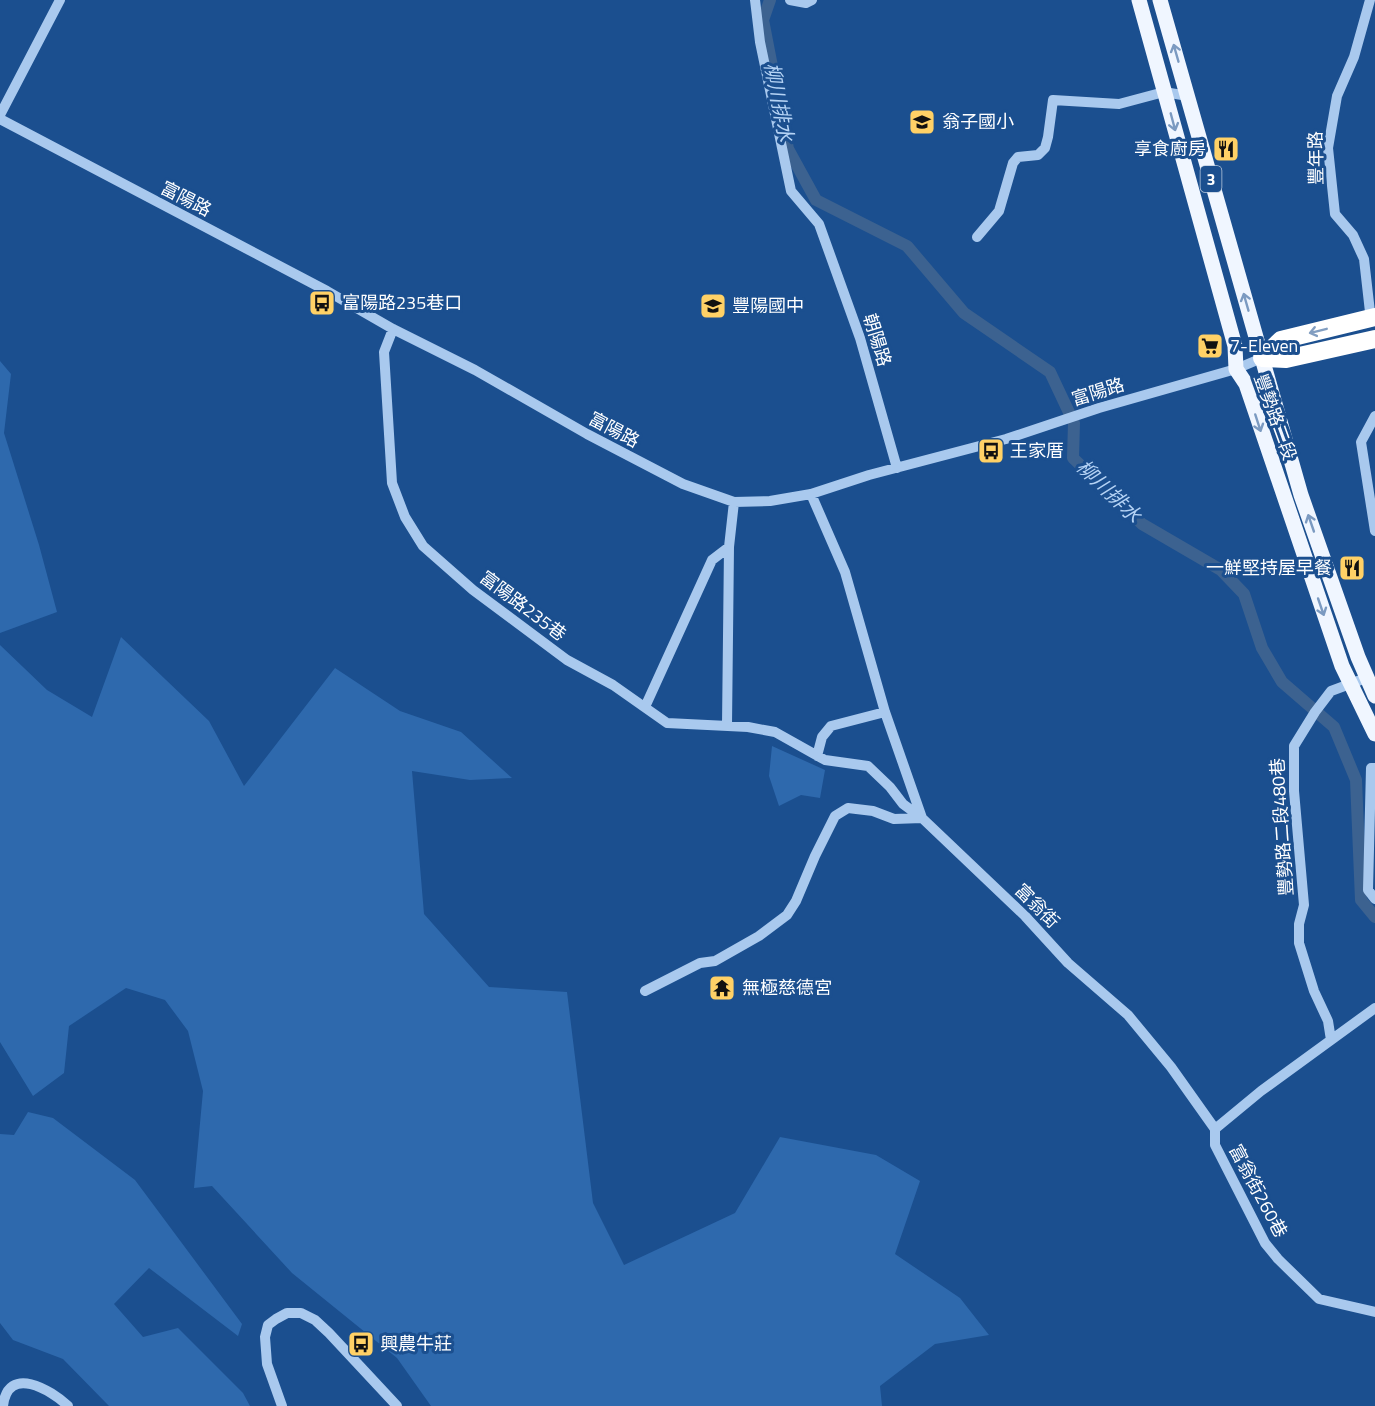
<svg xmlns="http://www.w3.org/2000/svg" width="1375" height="1406" viewBox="0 0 1375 1406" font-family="'Titillium Web','Noto Sans TC',sans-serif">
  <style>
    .green { fill: #2e69ad }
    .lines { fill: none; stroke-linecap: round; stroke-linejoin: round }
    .canal { stroke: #3c6290; stroke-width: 12 }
    .minor { stroke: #a9c9ee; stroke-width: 10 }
    .major { stroke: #f0f6ff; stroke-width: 15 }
    .highway { stroke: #fff; stroke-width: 18 }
    .oneway { stroke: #7b9ac1 }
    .oneway2 { stroke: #829ec1 }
    .labels { text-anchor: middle; stroke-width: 6; stroke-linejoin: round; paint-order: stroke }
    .shield { fill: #1b4f8f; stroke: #bbcadd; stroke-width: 1.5 }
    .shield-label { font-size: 16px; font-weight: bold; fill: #fff }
    .poi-label { font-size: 18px; fill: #fff; stroke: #1b4f8f; text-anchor: start }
    .street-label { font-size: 18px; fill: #fff; stroke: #1b4f8f }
    .water-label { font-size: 20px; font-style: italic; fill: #b5d3f5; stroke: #1b4f8f }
  </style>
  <rect width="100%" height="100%" fill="#1b4f8f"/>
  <path class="green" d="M 0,361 L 11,374 L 4,433 L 39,545 L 57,612 L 0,633 Z
    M 121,637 L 209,721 L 244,786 L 335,668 L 400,711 L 461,732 L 512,778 L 470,780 L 412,771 L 424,914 L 489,987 L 567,992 L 593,1203 L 624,1265 L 735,1213 L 780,1137 L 876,1155 L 920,1181 L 895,1254 L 960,1298 L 989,1335 L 935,1344 L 880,1386 L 882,1406 L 431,1406 L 397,1358 L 292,1273 L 212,1186 L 194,1188 L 203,1091 L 188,1031 L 165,1000 L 126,988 L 69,1026 L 64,1073 L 33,1096 L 0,1042 L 0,645 L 47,690 L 92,717 Z
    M 772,746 L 825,770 L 820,798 L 801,795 L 779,806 L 769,776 Z
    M 28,1112 L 53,1118 L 135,1180 L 242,1324 L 238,1336 L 149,1268 L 114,1304 L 143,1337 L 178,1328 L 243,1393 L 250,1406 L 109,1406 L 63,1359 L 13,1340 L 0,1323 L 0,1134 L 14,1135 Z"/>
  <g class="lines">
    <path class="canal" d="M 770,0 L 763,20 L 788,149 L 816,200 L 907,246 L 964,313 L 1050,372 L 1074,423 L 1073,458 L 1142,524 L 1221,570 L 1244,594 L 1262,648 L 1282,682 L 1334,727 L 1356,780 L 1361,900 L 1375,917"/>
    <path class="minor" d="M 755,0 L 760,42 L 791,191 L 819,224 L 860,338 L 897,468
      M 790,0 L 806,3 L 812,0
      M 1370,0 L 1354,57 L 1337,96 L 1328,148 L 1335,214 L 1353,235 L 1364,259 L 1370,312
      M 0,115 L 60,0
      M 0,119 L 327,291 L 393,329 L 475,370 L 587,434 L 683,484 L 734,502 L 770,501 L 811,494 L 869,475 L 1006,439 L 1099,408 L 1236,369 L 1262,358
      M 977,237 L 999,211 L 1013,163 L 1018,157 L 1038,155 L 1045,148 L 1048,137 L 1053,100 L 1119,104 L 1164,92 L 1188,96
      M 393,329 L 384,352 L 392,483 L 405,517 L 423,546 L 473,590 L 567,660 L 613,685 L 667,723 L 748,727 L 775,732 L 825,760 L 868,766 L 890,787 L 903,804 L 922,818 L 1025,916 L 1068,963 L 1128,1015 L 1171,1067 L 1215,1129
      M 1375,416 L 1361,442 L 1375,531
      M 811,494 L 845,572 L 885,712 L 922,818
      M 645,707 L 712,560 L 729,547
      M 727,725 L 729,547 L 734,502
      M 817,756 L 822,737 L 831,726 L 885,712
      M 1375,768 L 1371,768 L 1368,890 L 1375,899
      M 645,991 L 700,963 L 715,961 L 759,936 L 787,915 L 796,901 L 815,856 L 835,816 L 848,808 L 873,811 L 894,819 L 922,818
      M 1331,1040 L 1328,1021 L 1314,991 L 1299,943 L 1299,924 L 1304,905 L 1294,791 L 1294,746 L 1315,712 L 1331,691 L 1366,678
      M 1215,1129 L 1215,1145 L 1265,1243 L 1278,1259 L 1319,1299 L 1375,1312
      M 1215,1129 L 1261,1091 L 1375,1008
      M 3,1406 C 8,1364 51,1390 68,1406
      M 282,1406 L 267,1364 L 265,1337 L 268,1325 L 276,1319 L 287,1313 L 301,1313 L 315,1320 L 329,1333 L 397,1406"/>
    <path class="major" d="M 1139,0 L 1235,346 L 1236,369 L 1246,384 L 1342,666 L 1375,734
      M 1160,0 L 1301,495 L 1358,657 L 1375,696"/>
    <path class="highway" d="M 1262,358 L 1281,340 L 1375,317
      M 1262,358 L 1286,359 L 1375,339"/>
  </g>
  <defs><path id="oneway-shaft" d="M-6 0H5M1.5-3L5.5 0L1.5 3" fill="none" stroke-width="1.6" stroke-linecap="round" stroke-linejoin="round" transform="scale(1.5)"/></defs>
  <g class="oneway">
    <use href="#oneway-shaft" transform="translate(1176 53) rotate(-106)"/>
    <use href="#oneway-shaft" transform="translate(1173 122) rotate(75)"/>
    <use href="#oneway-shaft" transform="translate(1246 302) rotate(-106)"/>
    <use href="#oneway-shaft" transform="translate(1258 423) rotate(72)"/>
    <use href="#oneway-shaft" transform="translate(1311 523) rotate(-109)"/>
    <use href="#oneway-shaft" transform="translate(1321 607) rotate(71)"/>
  </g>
  <use class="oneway2" href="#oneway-shaft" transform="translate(1318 331) rotate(166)"/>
  <defs>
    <symbol id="school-square" viewBox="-11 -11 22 22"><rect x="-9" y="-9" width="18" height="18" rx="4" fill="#ffd166" stroke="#1b4f8f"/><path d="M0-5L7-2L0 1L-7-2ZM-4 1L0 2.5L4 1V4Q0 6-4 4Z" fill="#111"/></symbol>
    <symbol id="restaurant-square" viewBox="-11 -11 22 22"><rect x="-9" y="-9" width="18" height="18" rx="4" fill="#ffd166" stroke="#1b4f8f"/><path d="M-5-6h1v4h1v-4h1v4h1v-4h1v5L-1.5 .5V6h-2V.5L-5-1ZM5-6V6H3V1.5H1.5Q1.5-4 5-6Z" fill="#111"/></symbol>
    <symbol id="bus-square" viewBox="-11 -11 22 22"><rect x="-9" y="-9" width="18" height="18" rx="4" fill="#ffd166" stroke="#1b4f8f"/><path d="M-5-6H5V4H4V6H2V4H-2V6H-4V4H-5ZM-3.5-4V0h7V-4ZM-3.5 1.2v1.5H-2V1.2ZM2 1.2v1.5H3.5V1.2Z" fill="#111"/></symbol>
    <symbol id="supermarket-square" viewBox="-11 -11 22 22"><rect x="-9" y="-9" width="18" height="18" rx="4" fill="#ffd166" stroke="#1b4f8f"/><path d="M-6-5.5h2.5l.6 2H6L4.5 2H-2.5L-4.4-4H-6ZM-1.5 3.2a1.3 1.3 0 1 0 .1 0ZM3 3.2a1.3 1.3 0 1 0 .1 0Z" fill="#111"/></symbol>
    <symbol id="temple-square" viewBox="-11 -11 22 22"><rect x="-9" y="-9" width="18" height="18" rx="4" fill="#ffd166" stroke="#1b4f8f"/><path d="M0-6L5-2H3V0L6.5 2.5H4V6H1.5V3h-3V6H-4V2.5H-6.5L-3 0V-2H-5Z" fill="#111"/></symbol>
  </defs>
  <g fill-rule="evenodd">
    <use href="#school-square" x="907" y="107" width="30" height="30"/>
    <use href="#restaurant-square" x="1211" y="134" width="30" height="30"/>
    <use href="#bus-square" x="307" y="288" width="30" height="30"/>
    <use href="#school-square" x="698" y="291" width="30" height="30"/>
    <use href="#supermarket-square" x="1195" y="331" width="30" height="30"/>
    <use href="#bus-square" x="976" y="436" width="30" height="30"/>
    <use href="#restaurant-square" x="1337" y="553" width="30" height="30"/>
    <use href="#temple-square" x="707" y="973" width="30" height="30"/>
    <use href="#bus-square" x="346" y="1329" width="30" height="30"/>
  </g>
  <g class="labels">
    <rect class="shield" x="1200.5" y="166" width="21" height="26" rx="4.5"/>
    <g class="shield-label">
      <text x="1211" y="185">3</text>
    </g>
    <g class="poi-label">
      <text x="942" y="128">翁子國小</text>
      <text x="1206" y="155" text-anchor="end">享食廚房</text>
      <text x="342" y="309">富陽路235巷口</text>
      <text x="732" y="312">豐陽國中</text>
      <text x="1230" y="352">7-Eleven</text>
      <text x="1010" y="457">王家厝</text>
      <text x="1332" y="574" text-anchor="end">一鮮堅持屋早餐</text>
      <text x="742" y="994">無極慈德宮</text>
      <text x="380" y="1350">興農牛莊</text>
    </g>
    <g class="street-label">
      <text transform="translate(1316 158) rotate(-91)" y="6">豐年路</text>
      <text transform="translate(186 199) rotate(27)" y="6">富陽路</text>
      <text transform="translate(877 340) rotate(73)" y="6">朝陽路</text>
      <text transform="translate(1098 392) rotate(-17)" y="6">富陽路</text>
      <text transform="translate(1275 417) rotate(70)" y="6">豐勢路二段</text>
      <text transform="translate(614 430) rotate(28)" y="6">富陽路</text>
      <text transform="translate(523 606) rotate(37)" y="6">富陽路235巷</text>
      <text transform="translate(1282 827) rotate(-94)" y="6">豐勢路二段480巷</text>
      <text transform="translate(1037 906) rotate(45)" y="6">富翁街</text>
      <text transform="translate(1258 1191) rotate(62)" y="6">富翁街260巷</text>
    </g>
    <g class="water-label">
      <text transform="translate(779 102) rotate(79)" y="7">柳川排水</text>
      <text transform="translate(1109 491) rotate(44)" y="7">柳川排水</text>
    </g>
  </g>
</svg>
